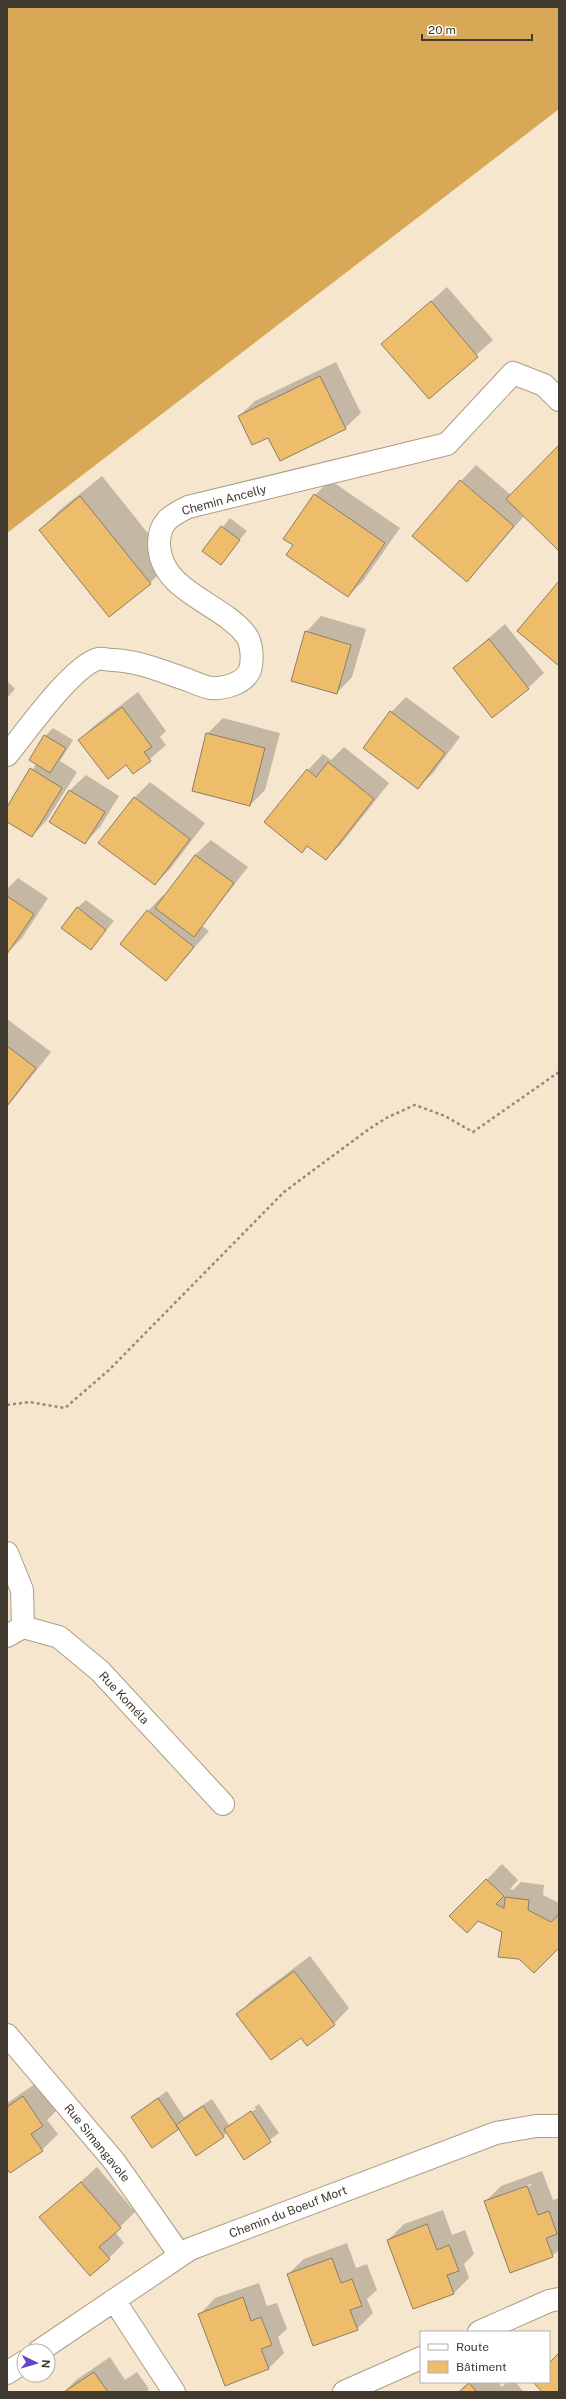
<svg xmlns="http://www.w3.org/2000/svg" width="566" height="2399" viewBox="0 0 566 2399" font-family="'Public Sans',sans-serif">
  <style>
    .forest { fill: #d8a856 }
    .shadow { fill: #0003; fill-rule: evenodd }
    .building { fill: #eebd6b; stroke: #8b7d67 }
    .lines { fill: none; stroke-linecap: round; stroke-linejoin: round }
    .minor-casing { stroke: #ac9d86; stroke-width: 24 }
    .path { stroke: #958a7a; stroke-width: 2.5; stroke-dasharray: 3 3; stroke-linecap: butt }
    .minor { stroke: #fff; stroke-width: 22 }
    .labels { text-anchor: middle; stroke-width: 4; stroke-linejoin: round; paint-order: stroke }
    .street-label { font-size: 12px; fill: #403a30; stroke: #fff }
  </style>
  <rect width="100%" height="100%" fill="#f6e6ce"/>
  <path class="forest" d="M 7,7 L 559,7 L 559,109 L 7,533 Z"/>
  <path class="shadow" d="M 447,287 L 493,340 L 429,398 L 383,344 Z
    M 336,362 L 361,413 L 345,428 L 269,436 L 239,416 L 255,401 Z
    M 559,447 L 559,550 L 524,516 L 467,581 L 461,481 L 476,465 L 511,495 Z
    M 102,476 L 171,562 L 150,583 L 40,530 L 61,509 Z
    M 330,480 L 400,528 L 363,581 L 348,596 L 294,545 L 315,495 Z
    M 230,518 L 247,531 L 220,563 L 204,551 Z
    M 321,616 L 366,629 L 352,677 L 337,693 L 306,632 Z
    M 505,624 L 544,673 L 528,688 L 454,668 Z
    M 7,681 L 15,689 L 7,698 Z
    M 138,692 L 166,731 L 160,737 L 166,745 L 134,773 L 126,764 L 79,740 L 95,725 Z
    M 406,697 L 460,737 L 433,773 L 418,788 L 391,712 Z
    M 223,718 L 280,733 L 265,790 L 250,805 L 207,734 Z
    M 53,728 L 73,740 L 60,761 L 77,772 L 47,820 L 32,836 L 7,821 L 7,809 L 36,764 L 30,760 L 45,736 Z
    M 344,747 L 389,783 L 341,844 L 326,859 L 308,845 L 302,851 L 308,770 L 323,754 L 331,760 Z
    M 86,775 L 119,796 L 100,827 L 85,843 L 51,822 L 70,790 Z
    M 150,782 L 205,823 L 170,869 L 155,884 L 100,843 L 135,797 Z
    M 211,840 L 248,867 L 202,926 L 209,931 L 166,980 L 121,944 L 148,911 L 163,895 L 165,897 L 195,855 Z
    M 18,878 L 48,898 L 22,938 L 7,953 L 7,889 Z
    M 86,900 L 114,921 L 91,949 L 77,908 Z
    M 7,1019 L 51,1052 L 7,1107 Z
    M 502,1864 L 518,1880 L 510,1889 L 513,1890 L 521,1882 L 544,1885 L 543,1895 L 559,1903 L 559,1947 L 503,1932 L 479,1920 L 467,1932 L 451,1916 Z
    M 310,1956 L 349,2008 L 334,2024 L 301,2037 L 238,2014 L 253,1999 Z
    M 38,2082 L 58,2109 L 47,2120 L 58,2134 L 42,2150 L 10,2172 L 7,2167 L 7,2103 Z
    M 167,2091 L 184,2117 L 212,2099 L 229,2125 L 259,2104 L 279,2133 L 244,2159 L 227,2132 L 223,2137 L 132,2117 ZM 255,2107 L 256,2109 L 233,2124 L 233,2122 Z
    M 97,2167 L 135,2212 L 115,2232 L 124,2243 L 109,2258 L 41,2217 Z
    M 542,2171 L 553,2200 L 559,2198 L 559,2250 L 552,2256 L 485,2202 L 501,2186 ZM 531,2184 L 532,2185 L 503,2196 L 503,2194 Z
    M 443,2210 L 452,2235 L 465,2230 L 474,2254 L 464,2264 L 469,2278 L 454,2293 L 388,2240 L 404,2224 Z
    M 347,2243 L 356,2268 L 367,2264 L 377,2290 L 367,2299 L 373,2313 L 357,2329 L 288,2274 L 304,2259 Z
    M 259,2283 L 267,2306 L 277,2303 L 287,2329 L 278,2337 L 284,2353 L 269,2368 L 200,2314 L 215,2298 Z
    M 110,2357 L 125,2380 L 137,2372 L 149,2389 L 146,2392 L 64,2392 L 76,2380 Z
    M 469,2382 L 497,2382 L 502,2387 L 507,2382 L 515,2382 L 524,2392 L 458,2392 Z"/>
  <path class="building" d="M 431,301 L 478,357 L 429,399 L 381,344 Z
    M 320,376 L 346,429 L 280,461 L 268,438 L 252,445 L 238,416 Z
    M 559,445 L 559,551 L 506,499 Z
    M 460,480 L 514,526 L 467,582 L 412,536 Z
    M 314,494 L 385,543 L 348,597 L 286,555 L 293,545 L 283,539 Z
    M 80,496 L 151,584 L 109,617 L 39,530 Z
    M 221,526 L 240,540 L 221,565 L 202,551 Z
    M 559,581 L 559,666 L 517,631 Z
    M 305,631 L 351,645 L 337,694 L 291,681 Z
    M 489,639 L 529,689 L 492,718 L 453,668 Z
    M 122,707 L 152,747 L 144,752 L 151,761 L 133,774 L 126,765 L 108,779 L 78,740 Z
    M 390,711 L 445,753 L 418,789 L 363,748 Z
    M 206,733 L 265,748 L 250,806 L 192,791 Z
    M 44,735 L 66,748 L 50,773 L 29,760 Z
    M 328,762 L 374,799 L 326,860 L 307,846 L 302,853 L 264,822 L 307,769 L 316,777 Z
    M 30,768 L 62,788 L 32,837 L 7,822 L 7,807 Z
    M 69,790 L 105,812 L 85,844 L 49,822 Z
    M 134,797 L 190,839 L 155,885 L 98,843 Z
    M 195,855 L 234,883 L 194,937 L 155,908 Z
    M 7,896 L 34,914 L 7,954 Z
    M 77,907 L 106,930 L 91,950 L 61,928 Z
    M 147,910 L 194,947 L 166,981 L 120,944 Z
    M 7,1046 L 36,1068 L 7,1106 Z
    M 486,1879 L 504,1896 L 496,1904 L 504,1908 L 505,1897 L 529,1900 L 528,1910 L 551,1922 L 559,1914 L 559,1948 L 534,1973 L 519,1959 L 498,1957 L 502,1932 L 478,1921 L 467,1933 L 449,1916 Z
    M 294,1971 L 335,2025 L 307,2046 L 301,2038 L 271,2060 L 236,2014 Z
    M 23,2096 L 43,2126 L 31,2134 L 43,2151 L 10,2173 L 7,2169 L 7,2107 Z
    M 158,2098 L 179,2129 L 152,2148 L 131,2117 Z
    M 203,2106 L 224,2137 L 196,2156 L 176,2125 Z
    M 251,2111 L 271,2142 L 244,2160 L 224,2129 Z
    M 81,2182 L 121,2228 L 99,2247 L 110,2259 L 90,2276 L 39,2217 Z
    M 527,2186 L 538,2215 L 549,2211 L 557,2234 L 546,2238 L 553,2257 L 510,2273 L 484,2201 Z
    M 427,2224 L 437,2250 L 449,2245 L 459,2271 L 447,2275 L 454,2294 L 413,2309 L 387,2240 Z
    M 332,2258 L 341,2283 L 352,2279 L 362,2306 L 350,2310 L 358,2330 L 313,2346 L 287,2274 Z
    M 243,2297 L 251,2321 L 261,2317 L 272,2345 L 261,2349 L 269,2369 L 225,2386 L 198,2314 Z
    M 559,2353 L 559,2392 L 542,2392 L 533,2382 L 549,2382 L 549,2363 Z
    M 94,2372 L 108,2392 L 64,2392 Z
    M 469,2383 L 477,2392 L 459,2392 Z"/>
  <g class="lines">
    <defs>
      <path id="minor" d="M 7,755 C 26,732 72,666 98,659 C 102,658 108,660 113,660 C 139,661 164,672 188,680 C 195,683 204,687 211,688 C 225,689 245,683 250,670 C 253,660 252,643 246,635 C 221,602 160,592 159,544 C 159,522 170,516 188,507 L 447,444 L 513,373 L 544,385 L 559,400
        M 7,1553 L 22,1590 L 23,1627
        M 7,1636 L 23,1627 L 59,1637 L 100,1671 L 223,1804
        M 7,2035 L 114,2161 L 180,2255
        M 114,2300 L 174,2392
        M 479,2332 L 549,2301 L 559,2299
        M 39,2351 L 190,2249 L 496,2133 L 536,2126 L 559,2126
        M 7,2373 L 24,2362
        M 344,2392 L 421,2358"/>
    </defs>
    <use href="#minor" class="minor-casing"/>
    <path class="path" d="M 7,1405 L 30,1402 L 65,1408 L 109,1370 L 284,1192 L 369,1129 L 388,1117 L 415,1105 L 445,1116 L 473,1132 L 559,1072"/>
    <use href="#minor" class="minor"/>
  </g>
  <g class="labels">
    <g class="street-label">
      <text transform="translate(224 500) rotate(-15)" y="4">Chemin Ancelly</text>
      <text transform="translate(124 1698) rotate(47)" y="4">Rue Koméla</text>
      <text transform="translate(97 2143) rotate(51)" y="4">Rue Simangavole</text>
      <text transform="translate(288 2212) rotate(-21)" y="4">Chemin du Boeuf Mort</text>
    </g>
  </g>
  <rect width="566" height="2399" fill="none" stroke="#403a30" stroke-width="16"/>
  <rect x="420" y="2331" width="130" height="52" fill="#ffffff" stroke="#b3b0ac"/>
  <rect x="428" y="2344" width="20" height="6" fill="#ffffff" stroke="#b3b0ac"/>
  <text x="456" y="2351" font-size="12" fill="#403a30">Route</text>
  <rect x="428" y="2361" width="20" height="12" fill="#eebd6b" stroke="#b3b0ac"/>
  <text x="456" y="2371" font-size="12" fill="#403a30">Bâtiment</text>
  <g transform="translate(36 2363) rotate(95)"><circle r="19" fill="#ffffff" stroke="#b3b0ac"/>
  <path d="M0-3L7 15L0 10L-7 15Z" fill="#6246bf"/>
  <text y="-6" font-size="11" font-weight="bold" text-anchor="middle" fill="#403a30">N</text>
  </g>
  <path d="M422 34v6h110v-6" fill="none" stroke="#403a30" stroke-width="2"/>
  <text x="428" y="34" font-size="12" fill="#403a30" stroke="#ffffff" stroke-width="3" paint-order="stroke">20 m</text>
</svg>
